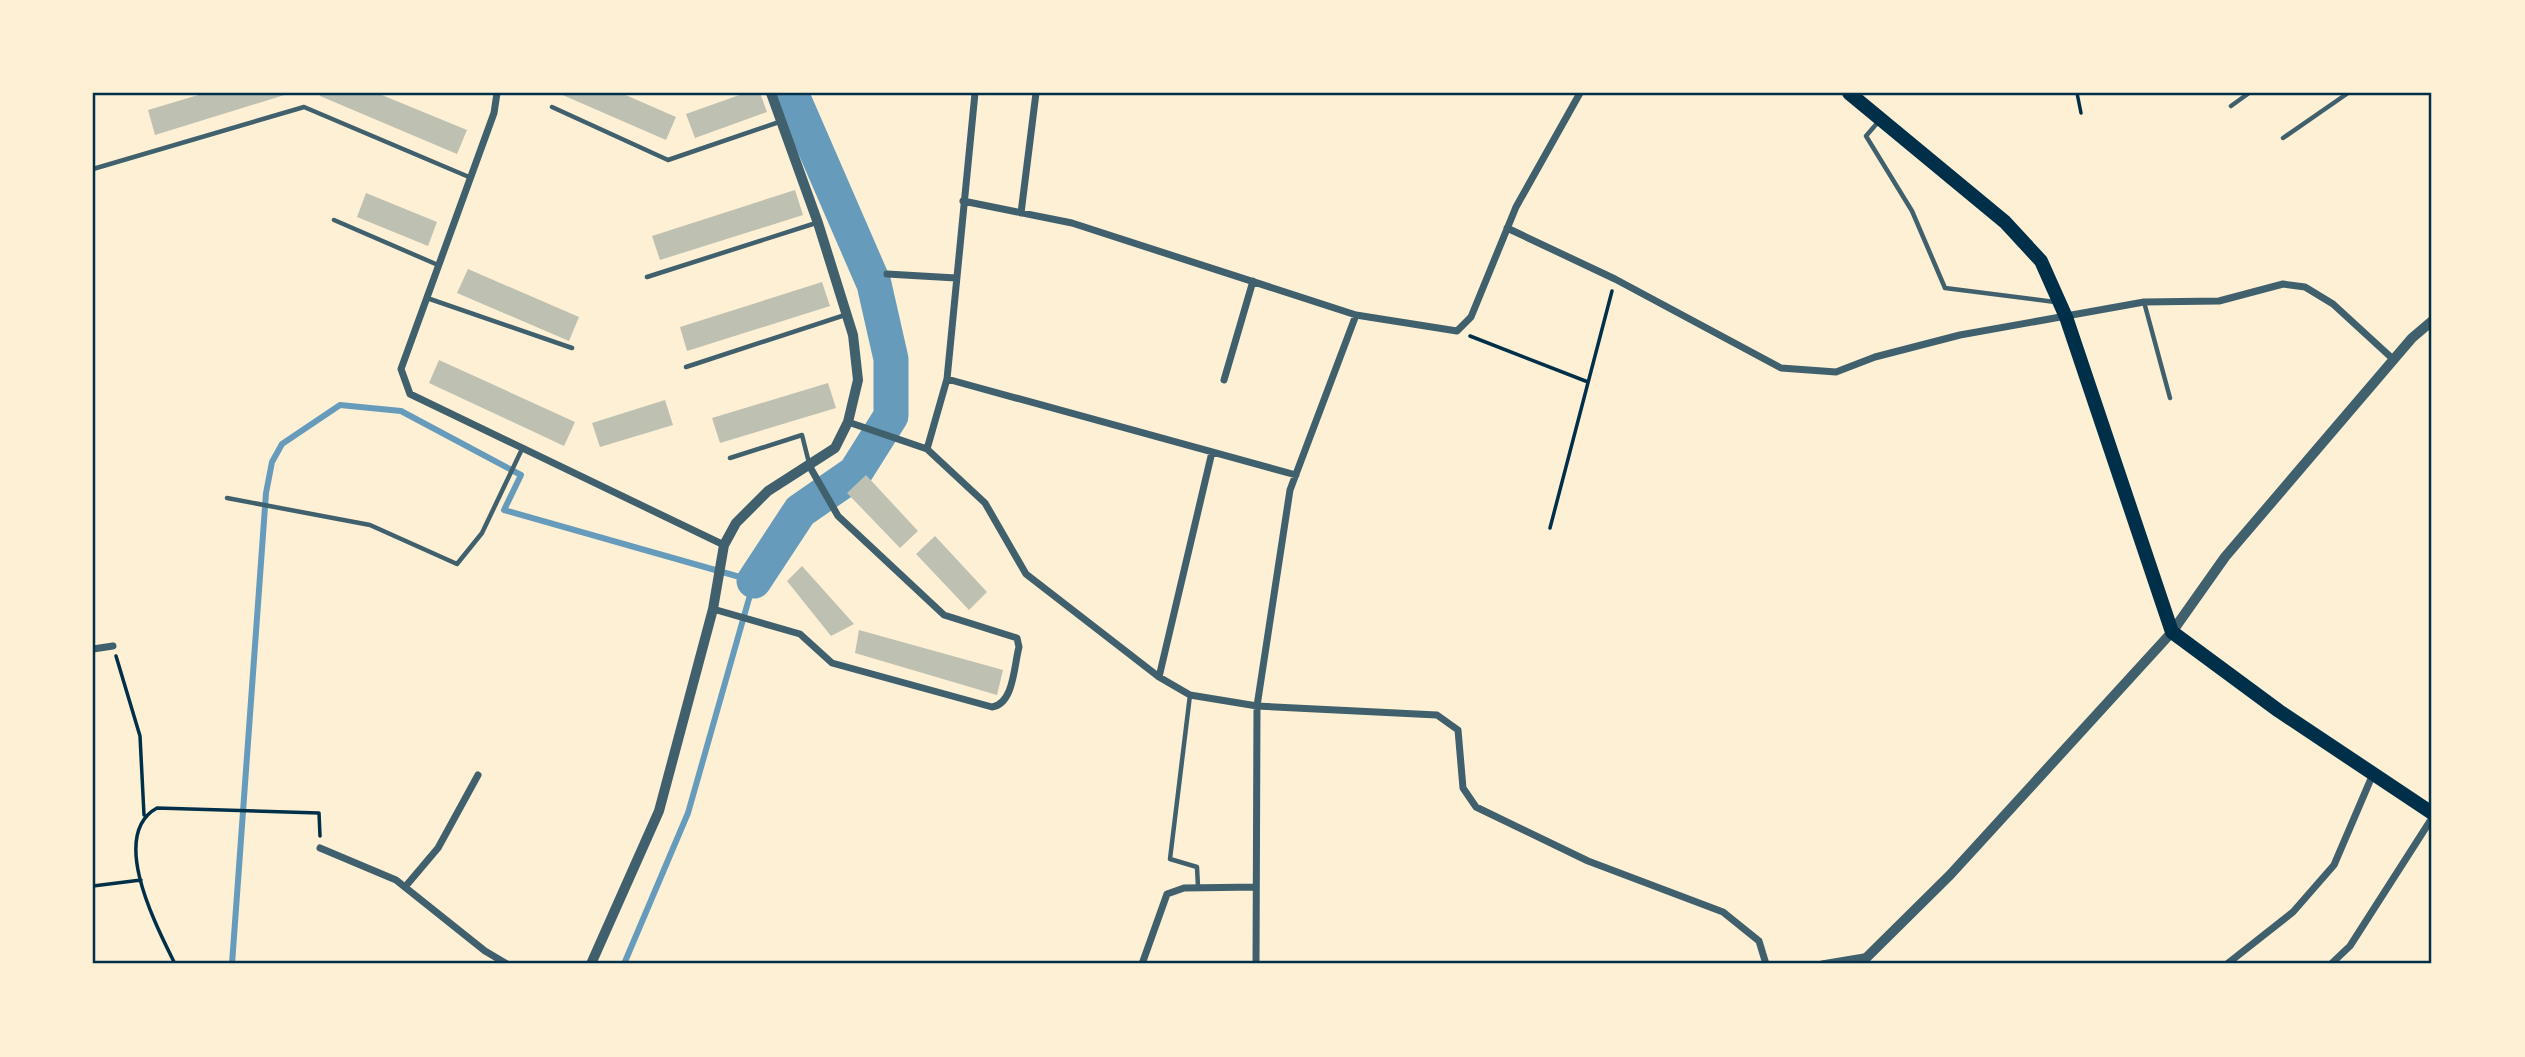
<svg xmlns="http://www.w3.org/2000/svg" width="2525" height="1057" viewBox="0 0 2525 1057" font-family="'PT Sans',sans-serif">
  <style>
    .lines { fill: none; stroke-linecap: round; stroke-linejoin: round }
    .stream { stroke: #669bbc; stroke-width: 6 }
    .river { stroke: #669bbc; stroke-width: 35 }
    .building { fill: #bec0b2 }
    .path { stroke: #003049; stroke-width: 3.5 }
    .service { stroke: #3f606c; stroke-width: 4.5 }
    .minor { stroke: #3f606c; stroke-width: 7 }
    .tertiary { stroke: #3f606c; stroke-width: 10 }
    .primary { stroke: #003049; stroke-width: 14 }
    .neatline { fill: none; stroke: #003049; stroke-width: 2.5 }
  </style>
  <rect width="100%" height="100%" fill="#fdf0d5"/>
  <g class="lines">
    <path class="stream" d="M 232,964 L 266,493 L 272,462 L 282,444 L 340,405 L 401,411 L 521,475 L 504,510 L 754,581 L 688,813 L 624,964"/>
    <path class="river" d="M 754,581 L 800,511 L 855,473 L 891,416 L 891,359 L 874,284 L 791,93"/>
  </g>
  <path class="building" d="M 205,93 L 291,93 L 155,135 L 148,110 Z
    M 321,93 L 377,93 L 467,130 L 457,154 L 320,96 Z
    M 558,93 L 621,93 L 676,117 L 666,140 Z
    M 745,93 L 760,93 L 767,112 L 695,138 L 686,114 Z
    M 795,190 L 803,215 L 660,260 L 652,236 Z
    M 366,193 L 437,222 L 428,246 L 357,217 Z
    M 468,269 L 579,317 L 569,341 L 457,293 Z
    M 822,282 L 830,306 L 687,351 L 680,327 Z
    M 439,360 L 575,422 L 564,446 L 429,383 Z
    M 828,383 L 836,408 L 720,443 L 712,418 Z
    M 665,400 L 673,425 L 600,447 L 592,423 Z
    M 866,475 L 918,531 L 900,548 L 847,493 Z
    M 935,536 L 987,592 L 969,610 L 916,554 Z
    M 802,566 L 854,624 L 831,636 L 787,581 Z
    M 859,630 L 1003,670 L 997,695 L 855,653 Z"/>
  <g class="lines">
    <path class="path" d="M 2077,93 L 2081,113
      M 1470,336 L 1588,382
      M 1550,528 L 1612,291
      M 116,656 L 140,736 L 144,815
      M 93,886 L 141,880
      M 175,964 C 157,927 108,835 157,808 L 319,813 L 320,836"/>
    <path class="service" d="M 2231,106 L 2249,93
      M 552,107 L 668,160 L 782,121
      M 1879,121 L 1866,136 L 1912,211 L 1945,288 L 2055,302
      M 2283,138 L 2348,93
      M 93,169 L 304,107 L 469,177
      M 334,220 L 438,265
      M 647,277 L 816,223
      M 427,298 L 572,348
      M 2144,302 L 2170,398
      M 686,367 L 845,315
      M 730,458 L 802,435 L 809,463
      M 227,498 L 370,525 L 457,564 L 482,533 L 522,449
      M 1190,695 L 1170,859 L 1197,867 L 1198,887"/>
    <path class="minor" d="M 497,93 L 494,113 L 401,369 L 410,394 L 724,545
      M 963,201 L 1072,223 L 1356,315 L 1457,331 L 1471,317 L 1516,207 L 1580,93
      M 1021,213 L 1036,93
      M 1507,228 L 1615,279 L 1781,368 L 1836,372 L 1875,357 L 1960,335 L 2144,302 L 2219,301 L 2283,284 L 2305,287 L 2333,304 L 2394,360
      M 887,274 L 956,278
      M 947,379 L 1296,475
      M 1224,380 L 1253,281
      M 848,422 L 927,449 L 985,503 L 1026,574 L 1159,677 L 1190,695 L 1257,706 L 1437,715 L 1458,730 L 1463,788 L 1476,807 L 1588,861 L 1723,912 L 1759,941 L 1766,964
      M 927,449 L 947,379 L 975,93
      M 713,609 L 800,634 L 832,663 L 992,707 C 1014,704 1014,665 1019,647 L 1017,638 L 944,615 L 838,516 L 810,467
      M 93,649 L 113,646
      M 1159,677 L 1212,452
      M 320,848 L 396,880 L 485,951 L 507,964
      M 405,887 L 438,848 L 478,775
      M 1142,964 L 1167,894 L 1184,888 L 1256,887
      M 1256,964 L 1257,706 L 1290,490 L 1356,315
      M 1822,964 L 1864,957
      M 2227,964 L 2293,912 L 2334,865 L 2373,774
      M 2331,964 L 2350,946 L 2432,818"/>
    <path class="tertiary" d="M 591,964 L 659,811 L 713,609 L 724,545 L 736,523 L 768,491 L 835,448 L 848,422 L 858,380 L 853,335 L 818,223 L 771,93
      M 1860,964 L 1950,875 L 2172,632 L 2225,557 L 2412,338 L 2432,321"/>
    <path class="primary" d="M 1849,93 L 2005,222 L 2041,261 L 2066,317 L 2172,632 L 2279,711 L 2432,813"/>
  </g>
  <rect width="2525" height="1057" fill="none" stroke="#fdf0d5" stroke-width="189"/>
  <rect x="94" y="94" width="2336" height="868" class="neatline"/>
</svg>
